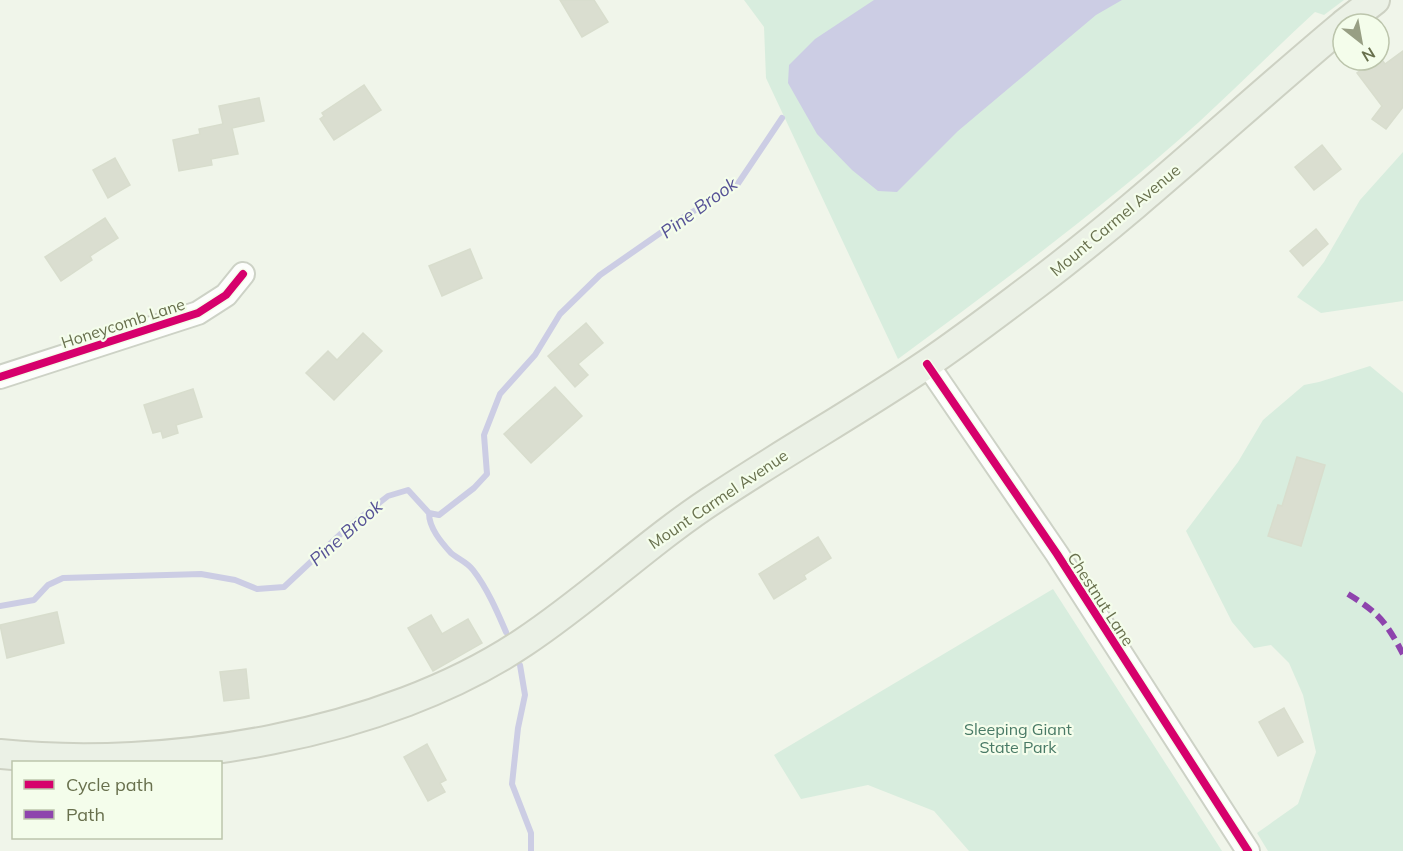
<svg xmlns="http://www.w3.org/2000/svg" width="1403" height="851" viewBox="0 0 1403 851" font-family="Mulish,sans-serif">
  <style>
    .green { fill: #d8edde }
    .water { fill: #cccde4 }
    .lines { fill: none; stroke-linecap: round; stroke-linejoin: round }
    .stream { stroke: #cccde4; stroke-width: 6 }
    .building { fill: #daded0; stroke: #d8ddcd; stroke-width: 1.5 }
    .minor-casing { stroke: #cdd2c6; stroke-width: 26 }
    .major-casing { stroke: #cdd1c3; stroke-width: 32 }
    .minor { stroke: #fdfefc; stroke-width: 22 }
    .major { stroke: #ebf1e6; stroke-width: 28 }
    .quiet { stroke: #8e44ad; stroke-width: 6; stroke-dasharray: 12 6; stroke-linecap: butt }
    .cycleway-casing { stroke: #f4fdeb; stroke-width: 11 }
    .cycleway { stroke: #d6006c; stroke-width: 8 }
    .labels { text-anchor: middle; stroke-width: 4.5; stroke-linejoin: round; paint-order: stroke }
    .street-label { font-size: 16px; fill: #68704d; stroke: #f4fdeb }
    .park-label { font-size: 16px; fill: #497a66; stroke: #f4fdeb }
    .water-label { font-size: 18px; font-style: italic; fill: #565296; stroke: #f4fdeb }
  </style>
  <rect width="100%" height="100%" fill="#f0f5ea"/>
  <path class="green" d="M 744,0 L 1344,0 L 1324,15 L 1315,12 C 1276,48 1238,86 1199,122 C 1104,207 1001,283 898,359 L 766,78 L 764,27 Z
    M 1403,152 L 1403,301 L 1321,313 L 1297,297 L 1324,262 L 1360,200 Z
    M 1370,366 L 1403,393 L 1403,851 L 1268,851 L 1257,833 L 1298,804 L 1316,752 L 1303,695 L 1289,663 L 1271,645 L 1254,648 L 1232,622 L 1186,531 L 1238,462 L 1263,420 L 1304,385 L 1319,382 Z
    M 1053,589 L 1222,851 L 969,851 L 934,811 L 868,785 L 801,799 L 774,755 Z"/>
  <path class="water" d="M 874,0 L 1122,0 L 1096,15 L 958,131 L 897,192 L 878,191 L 852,170 L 817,134 L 788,83 L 789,65 L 815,39 Z"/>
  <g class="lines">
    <path class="stream" d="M 429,513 C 429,528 441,542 451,553 C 458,559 467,562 473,570 C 487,588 497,611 506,632
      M 0,606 L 34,600 L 48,585 L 63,578 L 201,574 L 235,580 L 257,589 L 284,587 L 347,528 L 388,496 L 408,490 L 429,513 L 439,515 L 474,488 L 487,474 L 484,435 L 500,394 L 535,355 L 560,314 L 600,275 L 679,220 L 737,185 L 782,118
      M 520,665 L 525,695 L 518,728 L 512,784 L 531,833 L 531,851"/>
  </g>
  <path class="building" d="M 560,0 L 594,0 L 608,22 L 582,37 Z
    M 1403,51 L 1403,107 L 1386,129 L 1372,119 L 1382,106 L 1357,73 L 1375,60 L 1379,60 L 1380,57 L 1385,64 Z
    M 364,85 L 381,110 L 334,140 L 320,119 L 324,116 L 322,113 Z
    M 259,98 L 264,121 L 232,128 L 238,154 L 211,159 L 212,165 L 179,171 L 173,140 L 200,134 L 199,129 L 223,124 L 219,106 Z
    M 1322,145 L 1341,169 L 1314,190 L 1295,167 Z
    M 115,158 L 130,185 L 108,198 L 93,170 Z
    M 105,218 L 118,238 L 90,256 L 92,260 L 61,281 L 45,257 Z
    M 1316,229 L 1328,244 L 1303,266 L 1290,251 Z
    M 470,249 L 482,278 L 442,296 L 429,266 Z
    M 586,323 L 603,343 L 578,364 L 588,375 L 575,387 L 548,356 Z
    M 363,333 L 382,351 L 334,400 L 306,373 L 328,351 L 337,360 Z
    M 555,387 L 582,416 L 531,463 L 504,434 Z
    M 193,389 L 202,417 L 176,425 L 178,433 L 163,438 L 161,431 L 153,433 L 144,405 Z
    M 1297,457 L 1325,465 L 1301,546 L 1268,536 L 1278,505 L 1282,506 Z
    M 818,537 L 831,558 L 804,575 L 806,579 L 774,599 L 759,574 Z
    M 57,612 L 64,643 L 7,658 L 0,625 Z
    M 431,615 L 442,634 L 468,619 L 482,643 L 433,671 L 408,628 Z
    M 246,669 L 249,698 L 224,701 L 220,672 Z
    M 1284,708 L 1303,742 L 1278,756 L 1259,722 Z
    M 427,744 L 446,780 L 440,783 L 445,792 L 428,801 L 404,757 Z"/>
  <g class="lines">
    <defs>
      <path id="minor" d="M 927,364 L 1057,554 L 1248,851
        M 0,377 L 198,313 L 226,295 L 243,274"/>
      <path id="major" d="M 1344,24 L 1375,0
        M 0,754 C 166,771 384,736 524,642 C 592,597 651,539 720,495 C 788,450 859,410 927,364 C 964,339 999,312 1035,285 C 1142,204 1240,111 1343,25"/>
    </defs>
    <use href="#minor" class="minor-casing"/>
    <use href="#major" class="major-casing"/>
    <use href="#minor" class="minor"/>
    <use href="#major" class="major"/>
    <path class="quiet" d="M 1348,594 C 1379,613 1386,622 1403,654"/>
    <defs>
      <path id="cycleway" d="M 927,364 L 1057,554 L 1248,851
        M 0,377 L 198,313 L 226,295 L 243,274"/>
    </defs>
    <use href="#cycleway" class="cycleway-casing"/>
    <use href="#cycleway" class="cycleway"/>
  </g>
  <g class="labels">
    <g class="street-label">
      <text transform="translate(1115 220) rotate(-40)" y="6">Mount Carmel Avenue</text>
      <text transform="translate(123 323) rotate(-18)" y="6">Honeycomb Lane</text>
      <text transform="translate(718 499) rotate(-34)" y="6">Mount Carmel Avenue</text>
      <text transform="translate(1101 599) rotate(57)" y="6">Chestnut Lane</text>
    </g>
    <g class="park-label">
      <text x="1018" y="735">Sleeping Giant<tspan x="1018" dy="18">State Park</tspan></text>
    </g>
    <g class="water-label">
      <text transform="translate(699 208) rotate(-36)" y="6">Pine Brook</text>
      <text transform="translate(346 533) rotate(-41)" y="6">Pine Brook</text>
    </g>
  </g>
  <rect x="12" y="761" width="210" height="78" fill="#f4fdeb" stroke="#bcc5ac" stroke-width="1.5"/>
  <rect x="24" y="780" width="30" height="9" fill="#d6006c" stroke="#bcc5ac" stroke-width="1.5"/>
  <text x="66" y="791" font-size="18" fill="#68704d">Cycle path</text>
  <rect x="24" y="810" width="30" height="9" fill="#8e44ad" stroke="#bcc5ac" stroke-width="1.5"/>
  <text x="66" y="821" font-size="18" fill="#68704d">Path</text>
  <g transform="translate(1361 42) rotate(149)"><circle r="28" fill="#f4fdeb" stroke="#bcc5ac" stroke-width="1.5"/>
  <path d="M0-4.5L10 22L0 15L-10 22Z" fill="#989f84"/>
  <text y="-9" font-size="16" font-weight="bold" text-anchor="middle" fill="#68704d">N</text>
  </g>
</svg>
